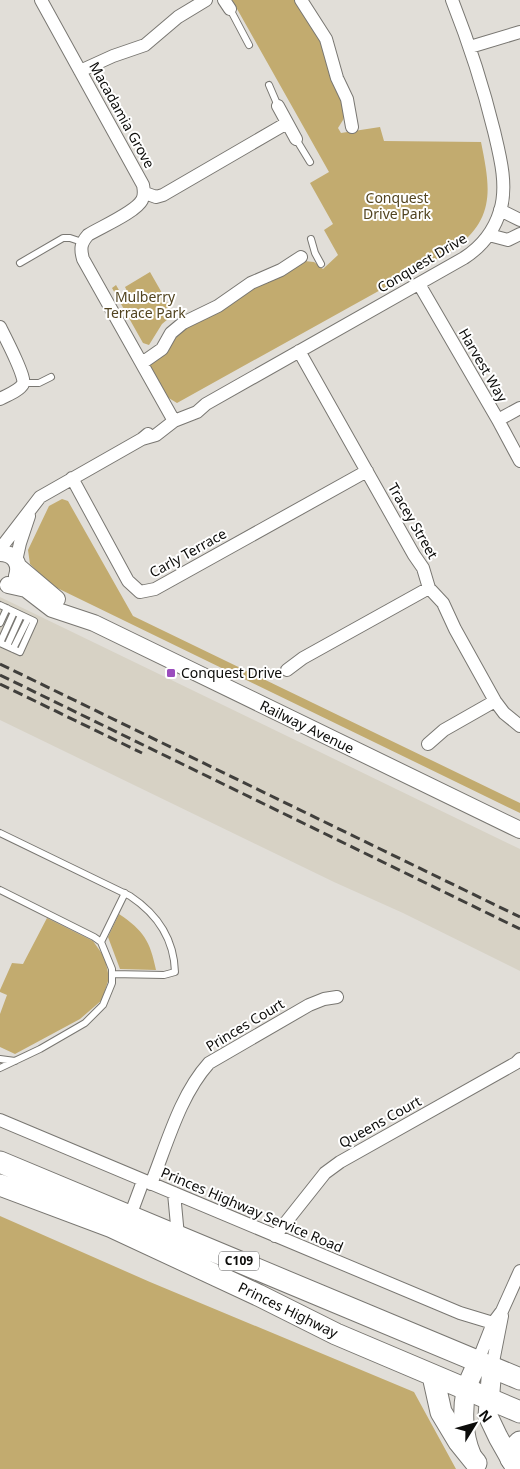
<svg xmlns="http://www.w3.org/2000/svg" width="520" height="1469" viewBox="0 0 520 1469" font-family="'Noto Sans',sans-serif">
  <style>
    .built { fill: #d7d2c5 }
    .green { fill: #c2ab6f }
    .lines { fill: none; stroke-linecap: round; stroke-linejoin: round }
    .service-casing { stroke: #797772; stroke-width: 8 }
    .minor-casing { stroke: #797772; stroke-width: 14 }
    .tertiary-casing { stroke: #797772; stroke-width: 18 }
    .secondary-casing { stroke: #797772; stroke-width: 21 }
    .trunk-casing { stroke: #797772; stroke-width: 23 }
    .service { stroke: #fff; stroke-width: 6 }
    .minor { stroke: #fff; stroke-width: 12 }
    .tertiary { stroke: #fff; stroke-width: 16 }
    .secondary { stroke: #fff; stroke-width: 19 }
    .trunk { stroke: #fff; stroke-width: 21 }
    .rail { stroke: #403f3c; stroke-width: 3; stroke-dasharray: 10 5; stroke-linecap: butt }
    .poi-dot { fill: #9b4dbe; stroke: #fff; stroke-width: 2 }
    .labels { text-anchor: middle; stroke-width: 4; stroke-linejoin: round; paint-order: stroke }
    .shield { fill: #fff; stroke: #555554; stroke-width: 1 }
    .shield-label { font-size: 12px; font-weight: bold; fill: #0c0c0a }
    .street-label { font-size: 14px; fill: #0c0c0a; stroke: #fff }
    .park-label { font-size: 14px; fill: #524420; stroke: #fff }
    .poi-label { font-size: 14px; fill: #0c0c0a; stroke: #fff; text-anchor: start }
  </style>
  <rect width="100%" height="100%" fill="#e1ded8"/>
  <path class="built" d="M 0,597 L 520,849 L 520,971 L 403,913 L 334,882 L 0,720 Z"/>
  <path class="green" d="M 232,0 L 298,0 L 323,41 L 345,114 L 343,120 L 338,128 L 341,133 L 380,127 L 384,141 L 481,142 C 490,187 496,217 456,248 L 177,403 L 167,397 L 150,366 L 150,364 L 174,336 L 241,294 L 304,261 L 314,262 L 323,269 L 338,255 L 324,230 L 333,224 L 310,183 L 329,172 Z
    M 150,272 L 174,314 L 162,324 L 149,345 L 143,343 L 112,288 L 116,285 L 123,297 L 128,293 L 125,287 Z
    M 62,499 L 68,501 L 133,616 L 520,803 L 520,813 L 51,585 L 30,564 L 28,550 L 49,506 Z
    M 119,914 C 144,931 150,941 156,970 L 120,969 L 108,937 Z
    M 47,918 L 93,941 L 105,958 L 109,978 L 102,1000 L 80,1019 L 15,1054 L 0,1047 L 0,1014 L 7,995 L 0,992 L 0,990 L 12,963 L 23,964 Z
    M 0,1216 L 150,1282 L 414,1392 L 456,1469 L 0,1469 Z"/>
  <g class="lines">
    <defs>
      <path id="service" d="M 230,9 L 249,45
        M 269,85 L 278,106
        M 296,139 L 310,162
        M 311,239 L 315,253 L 321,264
        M 20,263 L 63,238 L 70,238 L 82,242
        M 24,383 L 39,383 L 51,377
        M 0,605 L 34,621 L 20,652 L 0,643
        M 0,623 L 7,608
        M 0,643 L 14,612
        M 7,646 L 21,615
        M 13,649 L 28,619
        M 0,833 L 130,896 C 157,914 174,938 175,972 L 164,975 L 112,974
        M 0,890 L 94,937 L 101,942 L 112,969 L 112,983 L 103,1005 L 85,1023 L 40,1049 L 0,1068
        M 101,942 L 125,893
        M 0,1059 L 15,1061"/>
      <path id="minor" d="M 41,0 L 143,185 C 144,191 145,195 142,200 C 136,212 101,227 88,235 C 81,243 80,248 83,259 L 174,421
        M 224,0 L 230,9
        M 301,0 L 326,39 L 337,78 L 347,99 L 352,127
        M 470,47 L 520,32
        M 80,71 L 113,56 L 145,45 L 178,17 L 206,0
        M 278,106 L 296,139
        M 145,193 L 156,197 L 163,195 L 287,123
        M 500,210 L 520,220
        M 489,235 L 508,240 L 520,234
        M 419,284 L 498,420 L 520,461
        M 0,327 C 4,335 27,379 23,384 C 19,391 7,395 0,399
        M 299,351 L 414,555 L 423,568 L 429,588 L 443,603 L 455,629 L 495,701 L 504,713 L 520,726
        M 142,363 L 162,349 L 171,333 L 183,323 L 218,306 L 251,283 L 281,270 L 301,257
        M 498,420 L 520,408
        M 142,439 L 156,435 L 174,421 L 197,412 L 206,404 L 464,258 C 481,247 494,231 500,211 C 508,186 500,156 494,131 C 483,86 469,43 452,0
        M 72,478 L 128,581 L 140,592 L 155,589 L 367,471
        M 0,549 L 40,497 L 142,439 L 148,434
        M 16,561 L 20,543 L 29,516
        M 287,670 L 303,658 L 429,588
        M 428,744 L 444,730 L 495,701
        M 0,1120 L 460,1313 L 493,1323
        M 151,1184 C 167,1144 180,1095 209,1063 L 309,1005 L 324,999 L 337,997
        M 174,1193 L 178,1236
        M 130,1216 L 143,1181
        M 275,1236 L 325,1173 L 340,1162 L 516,1063 L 520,1059
        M 478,1361 L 493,1323 L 502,1311 L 520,1271
        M 492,1367 L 502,1316"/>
      <path id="tertiary" d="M 0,553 C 14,553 21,564 17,576
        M 18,566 L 57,599
        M 8,585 L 26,589 L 52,609 L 94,623 L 520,830"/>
      <path id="secondary" d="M 492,1367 L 488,1416 L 498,1437 L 516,1469
        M 471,1454 C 463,1436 462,1411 466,1391 C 468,1381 474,1371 478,1361"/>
      <path id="trunk" d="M 0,1162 L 520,1379
        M 0,1185 L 112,1227 L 258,1295 L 336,1334 L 520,1412
        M 433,1376 L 441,1412 L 459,1442 L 476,1463
        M 511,1459 L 516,1446 L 520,1442"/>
    </defs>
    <use href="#service" class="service-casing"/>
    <use href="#minor" class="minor-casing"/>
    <use href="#tertiary" class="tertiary-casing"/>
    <use href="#secondary" class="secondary-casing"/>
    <use href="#trunk" class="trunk-casing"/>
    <use href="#service" class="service"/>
    <use href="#minor" class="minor"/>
    <use href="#tertiary" class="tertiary"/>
    <use href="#secondary" class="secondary"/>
    <use href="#trunk" class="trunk"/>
    <path class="rail" d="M 0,664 L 520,917
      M 0,675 L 520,929
      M 0,684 L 142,753"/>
  </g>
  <rect class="poi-dot" x="166" y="668" width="10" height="10" rx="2.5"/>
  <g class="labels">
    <rect class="shield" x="219" y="1251.5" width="40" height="19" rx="4"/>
    <g class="shield-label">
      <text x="239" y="1265">C109</text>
    </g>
    <g class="street-label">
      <text transform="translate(122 115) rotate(61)" y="5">Macadamia Grove</text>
      <text transform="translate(422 263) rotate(-31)" y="5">Conquest Drive</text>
      <text transform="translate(483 365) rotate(60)" y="5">Harvest Way</text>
      <text transform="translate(413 521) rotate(60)" y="5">Tracey Street</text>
      <text transform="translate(188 553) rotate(-29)" y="5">Carly Terrace</text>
      <text transform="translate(307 727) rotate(26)" y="5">Railway Avenue</text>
      <text transform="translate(245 1025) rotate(-31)" y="5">Princes Court</text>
      <text transform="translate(380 1122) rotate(-29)" y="5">Queens Court</text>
      <text transform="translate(252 1210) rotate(23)" y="5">Princes Highway Service Road</text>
      <text transform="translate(288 1310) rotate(26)" y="5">Princes Highway</text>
    </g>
    <g class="park-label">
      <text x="397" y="203">Conquest<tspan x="397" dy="16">Drive Park</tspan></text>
      <text x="145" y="302">Mulberry<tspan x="145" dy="16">Terrace Park</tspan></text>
    </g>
    <g class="poi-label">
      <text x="181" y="678">Conquest Drive</text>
    </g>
  </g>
  <g transform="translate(475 1424) rotate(53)" stroke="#ffffff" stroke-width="4" paint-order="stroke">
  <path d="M0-4L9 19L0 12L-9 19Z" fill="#0c0c0a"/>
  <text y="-8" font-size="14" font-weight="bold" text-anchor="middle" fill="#0c0c0a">N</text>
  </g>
</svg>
